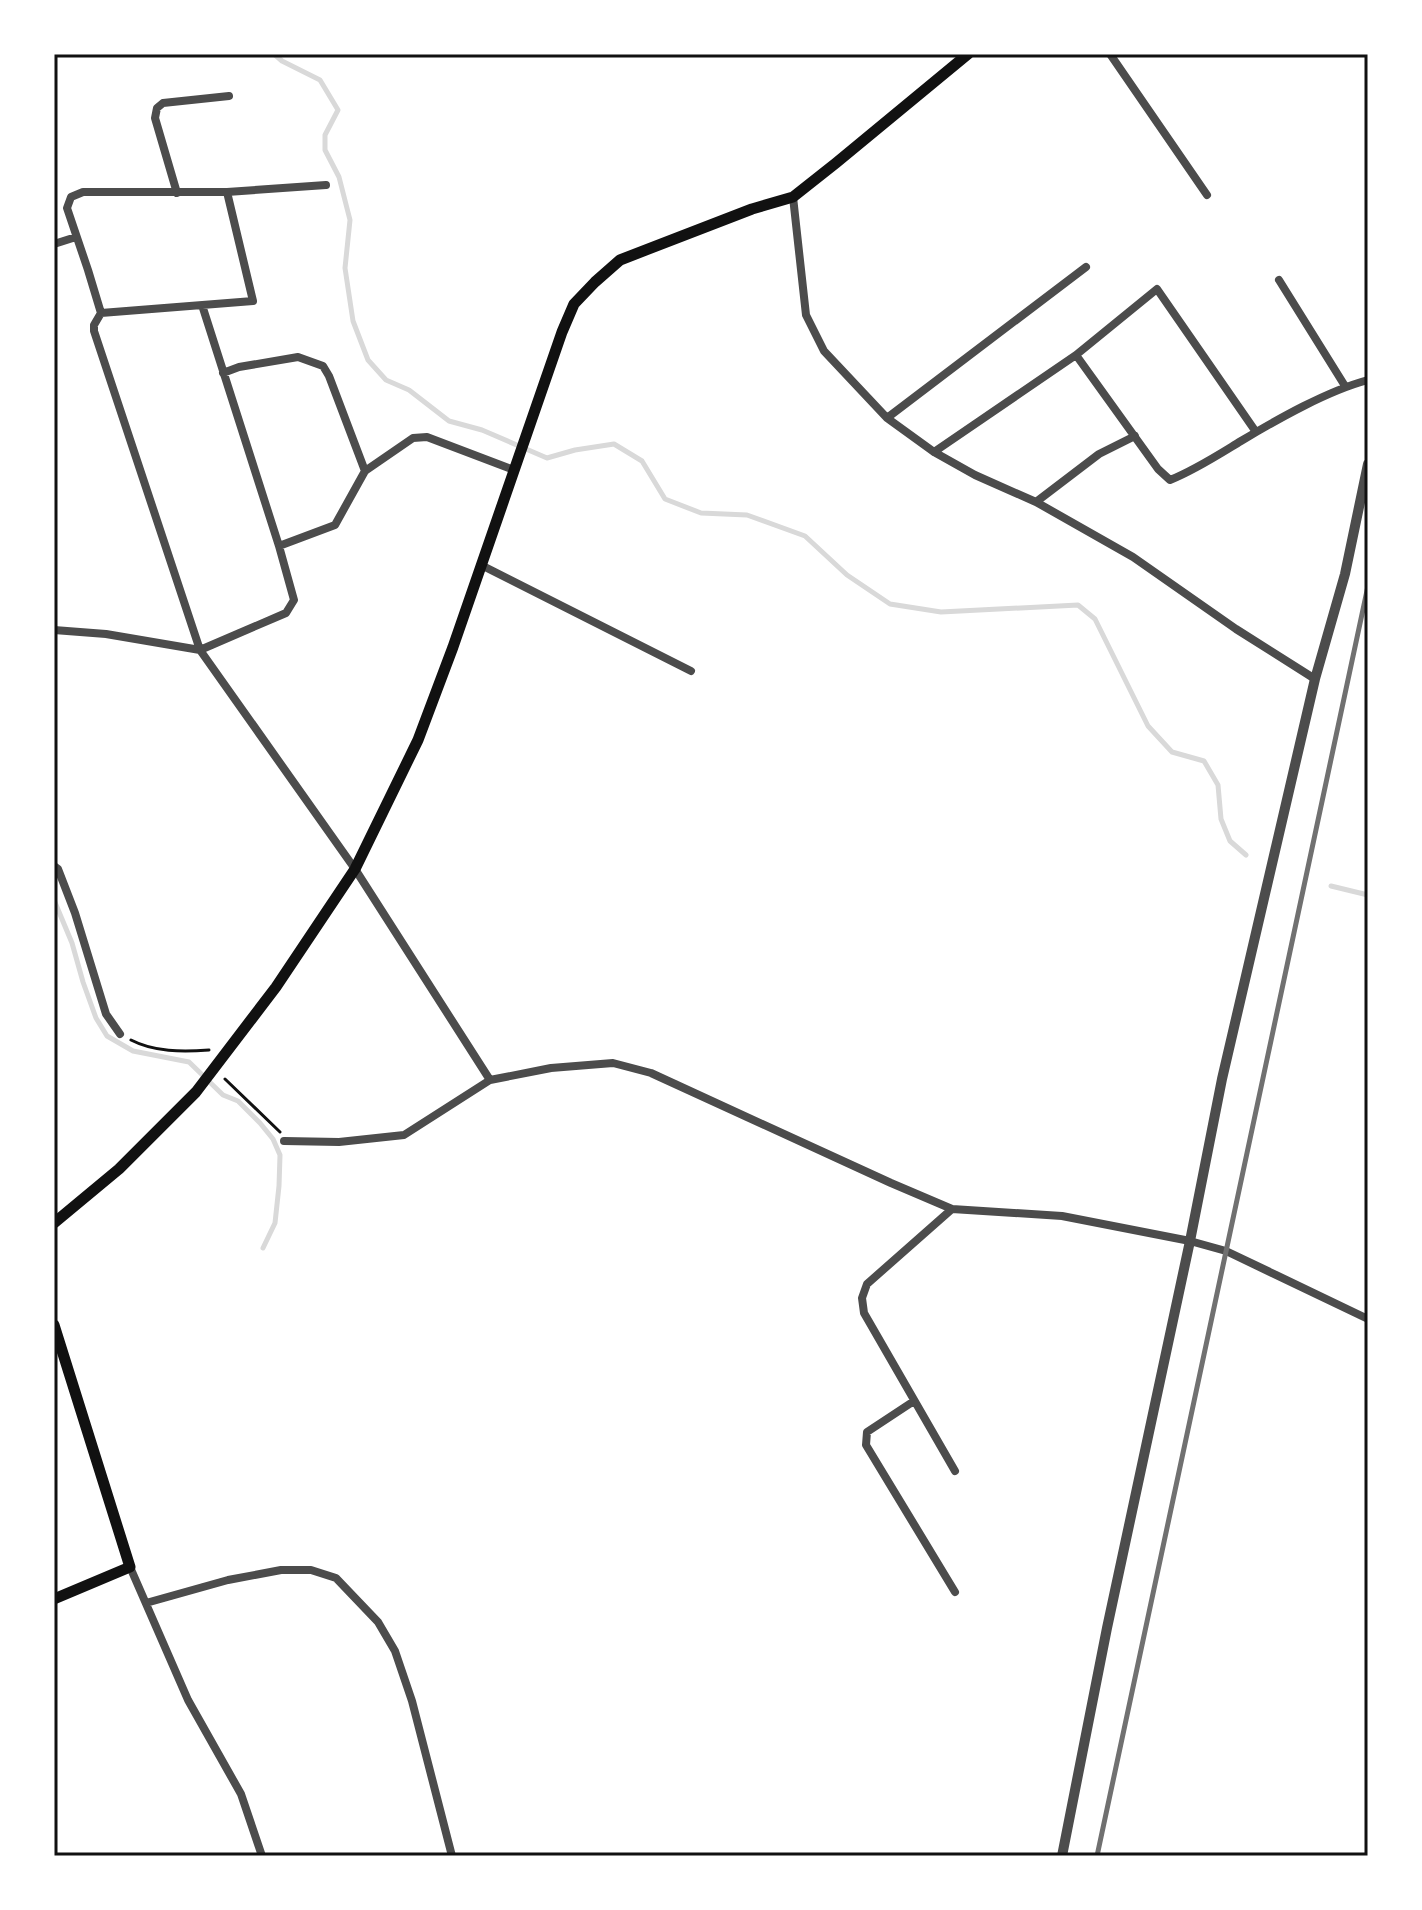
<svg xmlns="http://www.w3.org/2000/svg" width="1422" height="1910" viewBox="0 0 1422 1910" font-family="'DejaVu Sans',sans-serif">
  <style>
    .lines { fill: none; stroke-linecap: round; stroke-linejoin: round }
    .stream { stroke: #d9d9d9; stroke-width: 5 }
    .path { stroke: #111; stroke-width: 3 }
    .minor { stroke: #4c4c4c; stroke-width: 8 }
    .tertiary { stroke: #4c4c4c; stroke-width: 10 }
    .secondary { stroke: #111; stroke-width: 11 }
    .rail { stroke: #707070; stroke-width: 5 }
    .neatline { fill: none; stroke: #111; stroke-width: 3 }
  </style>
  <rect width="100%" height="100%" fill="#fff"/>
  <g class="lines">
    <path class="stream" d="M 274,54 L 282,61 L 320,80 L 338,110 L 325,135 L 325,150 L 339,177 L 350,220 L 345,268 L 353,321 L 368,360 L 386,380 L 409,390 L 449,421 L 482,430 L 547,458 L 575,450 L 614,444 L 642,461 L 665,499 L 701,513 L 747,515 L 805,536 L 847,575 L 890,604 L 941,612 L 1078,605 L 1095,619 L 1148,726 L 1172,752 L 1204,761 L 1218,785 L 1221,819 L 1230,841 L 1246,855
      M 1331,886 L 1368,895
      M 54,900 L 72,943 L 83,982 L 96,1018 L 107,1036 L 133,1051 L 189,1062 L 223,1095 L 238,1101 L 260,1123 L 273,1139 L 280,1155 L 279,1186 L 275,1223 L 263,1248"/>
    <path class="path" d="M 131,1040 C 154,1052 182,1052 209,1050
      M 225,1079 L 280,1132"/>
    <path class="minor" d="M 1110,54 L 1207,195
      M 326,185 L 227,192 L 83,192 L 71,197 L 67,208 L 88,270 L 101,313 L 94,325 L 94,331 L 200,650 L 355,869 L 490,1080
      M 177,193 L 155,118 L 157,108 L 163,103 L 229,96
      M 793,197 L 806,315 L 824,351 L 887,418 L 934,452 L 975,475 L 1036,502 L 1133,557 L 1236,629 L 1315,679
      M 54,244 L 76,237
      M 1279,280 L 1345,386
      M 101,313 L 253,301 L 227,192
      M 1076,355 L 1158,469 L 1170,480 C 1195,470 1218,455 1241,441 C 1278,419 1327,391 1368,380
      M 223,373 L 239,367 L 298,357 L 323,366 L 329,376 L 365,471
      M 887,418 L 1086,267
      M 934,452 L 1076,355 L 1157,289 L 1256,432
      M 1036,502 L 1099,454 L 1135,436
      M 279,546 L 335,525 L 365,471 L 413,438 L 427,437 L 514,470
      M 481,565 L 691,671
      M 54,630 L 106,634 L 200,650 L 286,613 L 294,600 L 279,546 L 202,305
      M 54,866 L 58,869 L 75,913 L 106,1014 L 120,1034
      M 284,1141 L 339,1142 L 404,1135 L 490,1080 L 551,1068 L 613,1063 L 651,1073 L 891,1183 L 952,1209 L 1062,1216 L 1190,1241 L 1226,1251 L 1368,1319
      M 952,1209 L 867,1284 L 862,1298 L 864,1313 L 955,1471
      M 914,1401 L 867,1432 L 866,1445 L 955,1592
      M 130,1567 L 188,1700 L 241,1794 L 262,1856
      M 146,1603 L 228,1580 L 281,1570 L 311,1570 L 336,1578 L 378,1622 L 395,1651 L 412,1701 L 452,1856"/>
    <path class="tertiary" d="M 1062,1856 L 1107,1628 L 1190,1241 L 1222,1079 L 1315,679 L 1345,574 L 1368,464"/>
    <path class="secondary" d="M 54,1223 L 119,1169 L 196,1092 L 276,987 L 355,869 L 418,740 L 453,647 L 562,332 L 574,304 L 595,282 L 620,260 L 752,209 L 793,197 L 836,163 L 968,54
      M 54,1325 L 130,1567 L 54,1599"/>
    <path class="rail" d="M 1097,1856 L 1368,586"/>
  </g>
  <rect width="1422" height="1910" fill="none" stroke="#ffffff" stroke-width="112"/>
  <rect x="56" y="56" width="1310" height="1798" class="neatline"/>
</svg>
